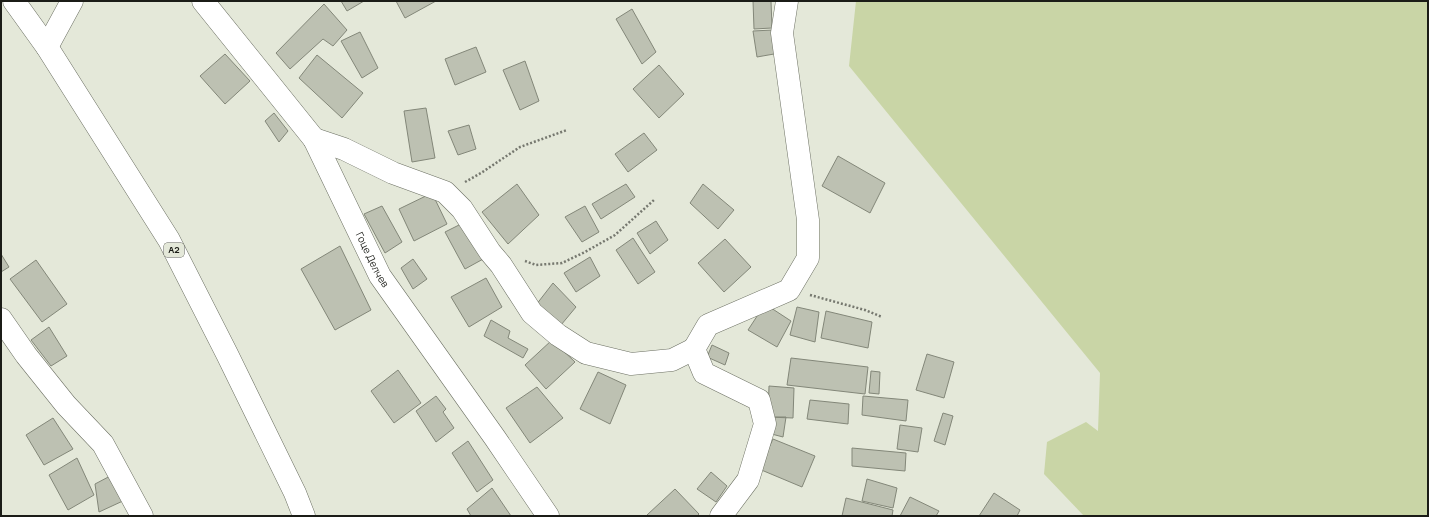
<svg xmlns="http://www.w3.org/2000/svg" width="1429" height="517" viewBox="0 0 1429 517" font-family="Manrope,sans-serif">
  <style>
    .green { fill: #c9d5a6 }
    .building { fill: #bdc1b2; stroke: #838779 }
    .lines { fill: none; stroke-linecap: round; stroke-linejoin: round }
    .minor-casing { stroke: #6c7063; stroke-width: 23 }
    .primary-casing { stroke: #6c7063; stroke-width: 23 }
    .path { stroke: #76786f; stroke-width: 2.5; stroke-dasharray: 2 2; stroke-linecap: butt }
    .minor { stroke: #fff; stroke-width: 22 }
    .primary { stroke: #fff; stroke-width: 22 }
    .labels { text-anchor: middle; stroke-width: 3; stroke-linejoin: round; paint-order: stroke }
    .shield { fill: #e4e8d9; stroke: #575951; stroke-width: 1 }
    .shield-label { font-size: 9px; font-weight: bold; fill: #1b1c17 }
    .street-label { font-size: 10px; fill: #1b1c17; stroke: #e4e8d9 }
  </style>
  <rect width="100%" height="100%" fill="#e4e8d9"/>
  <path class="green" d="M 856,1 L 1428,1 L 1428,516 L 1084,516 L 1044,474 L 1047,442 L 1086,422 L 1098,431 L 1100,373 L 849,66 Z"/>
  <path class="building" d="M 341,1 L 364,1 L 347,11 Z
    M 396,1 L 436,1 L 405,18 Z
    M 753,1 L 771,1 L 772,28 L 754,29 Z
    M 324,4 L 347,30 L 333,46 L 323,39 L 290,69 L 276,53 Z
    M 632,9 L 656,52 L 642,64 L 616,19 Z
    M 773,30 L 774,54 L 757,57 L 753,31 Z
    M 360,32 L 378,68 L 362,78 L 341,41 Z
    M 476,47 L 486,72 L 455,85 L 445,59 Z
    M 225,54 L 250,81 L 225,104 L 200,76 Z
    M 317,55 L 363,93 L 342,118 L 299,78 Z
    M 525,61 L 539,101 L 520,110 L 503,70 Z
    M 659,65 L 684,94 L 659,118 L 633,89 Z
    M 426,108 L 435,158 L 412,162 L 404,111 Z
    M 274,113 L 288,131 L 279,142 L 265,121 Z
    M 469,125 L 476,149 L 458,155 L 448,131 Z
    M 644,133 L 657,150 L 628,172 L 615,154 Z
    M 838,156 L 885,183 L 870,213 L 822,186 Z
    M 517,184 L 539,215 L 508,244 L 482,212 Z
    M 626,184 L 635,197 L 601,219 L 592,204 Z
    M 703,184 L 734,210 L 718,229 L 690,203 Z
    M 432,193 L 447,224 L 414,241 L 399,209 Z
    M 382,206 L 402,242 L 385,253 L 364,214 Z
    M 585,206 L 599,232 L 582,242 L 565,217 Z
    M 656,221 L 668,240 L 650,254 L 637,233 Z
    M 465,222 L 485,258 L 465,269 L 445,232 Z
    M 633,238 L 655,272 L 638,284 L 616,250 Z
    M 725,239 L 751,267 L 724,292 L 698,263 Z
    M 340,246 L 371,310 L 335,330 L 301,269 Z
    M 1,254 L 9,267 L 1,272 Z
    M 590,257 L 600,276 L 576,292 L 564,273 Z
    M 413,259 L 427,279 L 413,289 L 401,268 Z
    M 36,260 L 67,304 L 42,322 L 10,279 Z
    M 486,278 L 502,307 L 469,327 L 451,297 Z
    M 553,283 L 576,307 L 561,325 L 536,305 Z
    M 765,304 L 791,321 L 777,347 L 748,330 Z
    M 797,307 L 819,312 L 815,342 L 790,335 Z
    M 826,311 L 872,322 L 868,348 L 821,338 Z
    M 491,320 L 510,331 L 508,338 L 528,349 L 523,358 L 484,336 Z
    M 49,327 L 67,356 L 51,366 L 31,340 Z
    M 552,340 L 575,362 L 546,389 L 525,365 Z
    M 712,345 L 729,353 L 725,365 L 707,357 Z
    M 927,354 L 954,362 L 944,398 L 916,390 Z
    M 791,358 L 868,367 L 865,394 L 787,385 Z
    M 398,370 L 421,403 L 394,423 L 371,391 Z
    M 871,371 L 880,372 L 879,394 L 869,393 Z
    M 598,372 L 626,385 L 610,424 L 580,409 Z
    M 769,386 L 794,388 L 793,418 L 768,417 Z
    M 537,387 L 563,418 L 530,443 L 506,408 Z
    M 436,396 L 446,409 L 443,412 L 454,428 L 436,442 L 416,411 Z
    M 863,396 L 908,400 L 906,421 L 862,415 Z
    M 810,400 L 849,404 L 848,424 L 807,419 Z
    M 943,413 L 953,416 L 945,445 L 934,441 Z
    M 768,417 L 786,417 L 783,437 L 764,432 Z
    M 53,418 L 73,449 L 44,465 L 26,435 Z
    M 900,425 L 922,428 L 918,452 L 897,449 Z
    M 773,439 L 815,456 L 802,487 L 759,469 Z
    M 468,441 L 493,480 L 477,492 L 452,453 Z
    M 852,448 L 906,453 L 905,471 L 852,466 Z
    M 77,458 L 94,495 L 68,510 L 49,475 Z
    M 711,472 L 727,486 L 716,502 L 697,489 Z
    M 114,474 L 125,500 L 99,512 L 95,484 Z
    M 867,479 L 897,488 L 893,508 L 862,501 Z
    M 492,488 L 511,516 L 471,516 L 467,509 Z
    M 675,489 L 699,514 L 697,516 L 648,516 L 647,515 Z
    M 994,493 L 1020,510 L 1017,516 L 979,516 Z
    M 910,497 L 939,511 L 936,516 L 900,516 Z
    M 846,498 L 893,510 L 892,516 L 842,516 Z"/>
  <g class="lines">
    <defs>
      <g id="minor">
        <path id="s1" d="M 203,1 L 314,139 L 380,276 L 495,438 L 548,516"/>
        <path d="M 47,47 L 72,1"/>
        <path d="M 314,139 L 344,149 L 393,173 L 445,192 L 462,209 L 490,252 L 501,265 L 532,313 L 558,335 L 586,353 L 631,364 L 672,360 L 694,349"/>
        <path d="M 1,319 L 26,355 L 66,405 L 103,444 L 142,516"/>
        <path d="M 721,516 L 748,480 L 765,424 L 759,400 L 704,373 L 694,349 L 708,325 L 789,290 L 808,258 L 808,220 L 782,33 L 787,1"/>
      </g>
      <path id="primary" d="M 14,1 L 47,47 L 169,240 L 227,354 L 295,493 L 304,516"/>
    </defs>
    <use href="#minor" class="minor-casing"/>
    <use href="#primary" class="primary-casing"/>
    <path class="path" d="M 465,182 L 481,173 L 520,147 L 567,130
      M 525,261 L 536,265 L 562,263 L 585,252 L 615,235 L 654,200
      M 810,295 L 865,310 L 882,317"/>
    <use href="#minor" class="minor"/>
    <use href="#primary" class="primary"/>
  </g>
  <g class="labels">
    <rect class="shield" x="164" y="243" width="20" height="14" rx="3"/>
    <g class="shield-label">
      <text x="174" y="253">A2</text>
    </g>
    <g class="street-label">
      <text dy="4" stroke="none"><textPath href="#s1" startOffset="311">Гоце Делчев</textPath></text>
    </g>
  </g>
  <rect width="1429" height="517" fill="none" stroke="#1b1c17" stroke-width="4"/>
</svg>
